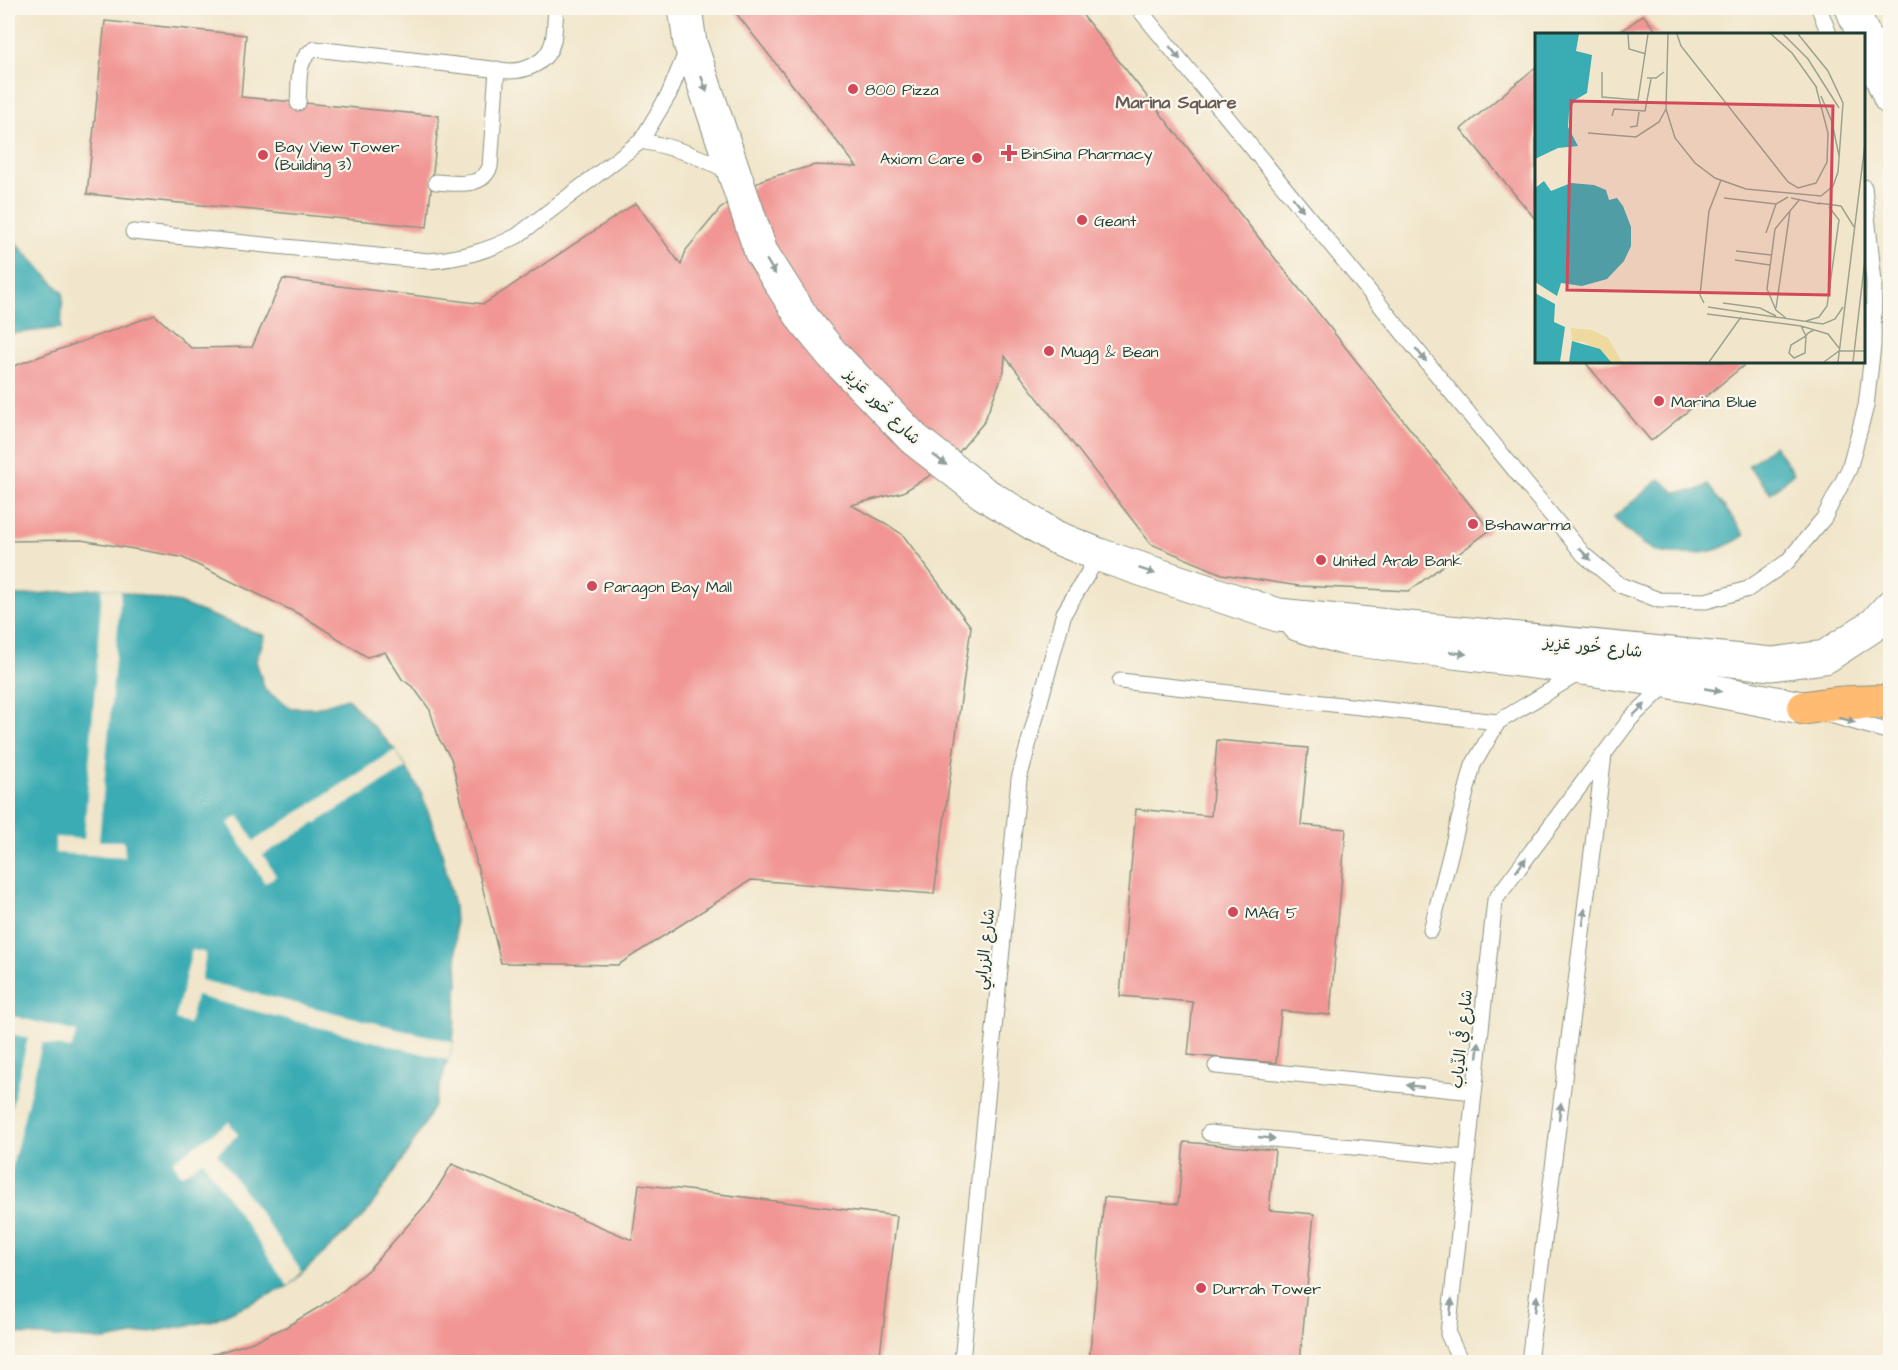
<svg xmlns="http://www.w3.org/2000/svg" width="1898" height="1370" viewBox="0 0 1898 1370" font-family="'Architects Daughter','Playpen Sans Arabic',sans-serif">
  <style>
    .water { fill: #3aacb3; stroke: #2c7474; stroke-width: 1.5 }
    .pier { fill: #f1e6cb }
    .building { fill: #f19694 }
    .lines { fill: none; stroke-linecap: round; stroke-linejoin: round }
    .service-casing { stroke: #889280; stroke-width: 17 }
    .minor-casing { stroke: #889280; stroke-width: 34 }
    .tertiary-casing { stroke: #889280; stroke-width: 35 }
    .primary-casing { stroke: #889280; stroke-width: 35 }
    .service { stroke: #fff; stroke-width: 15 }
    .minor { stroke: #fff; stroke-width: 32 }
    .tertiary { stroke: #fff; stroke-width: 33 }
    .primary { stroke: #febb71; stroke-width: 33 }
    .oneway { fill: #8f9e9a }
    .poi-dot { fill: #d1495b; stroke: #fbf7ec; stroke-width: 2 }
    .labels { text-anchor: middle; stroke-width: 4.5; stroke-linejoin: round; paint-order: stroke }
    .poi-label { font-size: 16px; fill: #1f3d34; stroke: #fbf7ec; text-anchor: start }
    .street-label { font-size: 16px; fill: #1f3d34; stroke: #fbf7ec }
    .neighbourhood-label { font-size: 18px; font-weight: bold; fill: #685c56; stroke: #fbf7ec }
    .inset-road { fill: none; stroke: #9da28f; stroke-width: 1.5 }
    .view { fill: #d1495b; fill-opacity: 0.15; stroke: #d1495b; stroke-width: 3 }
    .inset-edge { fill: none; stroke: #1f3d34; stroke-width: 3 }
  </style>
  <rect width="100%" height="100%" fill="#fbf7ec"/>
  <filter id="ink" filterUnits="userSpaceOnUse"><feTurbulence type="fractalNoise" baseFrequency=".0167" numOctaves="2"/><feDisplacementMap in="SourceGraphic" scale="12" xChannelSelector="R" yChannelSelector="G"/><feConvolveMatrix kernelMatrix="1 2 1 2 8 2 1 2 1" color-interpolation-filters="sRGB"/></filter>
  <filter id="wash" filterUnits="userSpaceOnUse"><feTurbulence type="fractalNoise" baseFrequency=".008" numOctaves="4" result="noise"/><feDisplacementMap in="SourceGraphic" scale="24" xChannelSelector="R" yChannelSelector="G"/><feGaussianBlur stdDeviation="1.35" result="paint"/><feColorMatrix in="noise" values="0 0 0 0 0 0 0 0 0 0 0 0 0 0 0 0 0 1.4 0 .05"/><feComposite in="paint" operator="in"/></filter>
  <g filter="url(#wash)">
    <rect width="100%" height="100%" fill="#f1e6cb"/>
    <path class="water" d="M 8,227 L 17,244 L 63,293 L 61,328 L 8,334 Z
      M 1774,445 L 1794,473 L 1771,493 L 1748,466 Z
      M 1660,479 L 1675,492 L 1696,491 L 1708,485 L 1745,535 C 1722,550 1705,555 1677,554 C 1672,553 1664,554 1658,552 C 1645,548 1624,528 1613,518 Z
      M 102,588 L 179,603 L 265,636 L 256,661 L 265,690 L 291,708 L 316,708 L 347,698 L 395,750 L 421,792 L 441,848 L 454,906 L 458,982 L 453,1042 L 434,1106 L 409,1150 L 366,1214 L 288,1286 L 211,1321 L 105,1340 L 25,1335 L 8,1331 L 8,598 L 15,596 Z"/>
    <path class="pier" d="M 102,588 L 121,591 L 99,841 L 124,841 L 125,857 L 55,853 L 55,837 L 84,839 Z
      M 395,750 L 406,768 L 263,855 L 276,876 L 265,883 L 228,823 L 239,816 L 254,841 Z
      M 192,950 L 206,953 L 201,980 L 453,1042 L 448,1060 L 196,996 L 189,1024 L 175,1020 Z
      M 8,1015 L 77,1032 L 71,1049 L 42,1043 L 8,1183 L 8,1122 L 28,1038 L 8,1033 Z
      M 229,1122 L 238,1135 L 217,1153 L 302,1272 L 288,1286 L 203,1161 L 181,1175 L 173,1161 Z"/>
    <g id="blocks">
      <path class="building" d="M 732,8 L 1077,8 L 1490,530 L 1409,591 L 1299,586 L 1222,574 L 1151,544 L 1005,356 L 1004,371 L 984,422 L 949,464 L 903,492 L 851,505 L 885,523 L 903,535 L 971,627 L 934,894 L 751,880 L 618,965 L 501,963 L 451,758 L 439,739 L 430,710 L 414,688 L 402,679 L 385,652 L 367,657 L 303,616 L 181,557 L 81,540 L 8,541 L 8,368 L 155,315 L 191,348 L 252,347 L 283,279 L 484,304 L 636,203 L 681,265 L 686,250 L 720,209 L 764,179 L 815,165 L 857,167 Z
        M 1643,15 L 1659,34 L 1618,34 Z
        M 105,21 L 246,35 L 241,97 L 439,116 L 427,227 L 87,194 Z
        M 1536,67 L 1536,220 L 1461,129 Z
        M 1585,362 L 1748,362 L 1651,441 Z
        M 1217,740 L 1308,748 L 1301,825 L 1346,829 L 1330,1015 L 1281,1011 L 1276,1063 L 1188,1055 L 1193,1002 L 1120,996 L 1136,809 L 1211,816 Z
        M 1184,1142 L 1275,1150 L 1269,1210 L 1314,1214 L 1300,1362 L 1089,1362 L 1104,1197 L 1178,1204 Z
        M 452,1164 L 632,1240 L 639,1184 L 897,1216 L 879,1362 L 615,1362 L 594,1360 L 589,1362 L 188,1362 L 250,1343 L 286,1327 L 319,1307 L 343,1291 L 370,1268 L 430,1200 Z"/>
    </g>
  </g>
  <g filter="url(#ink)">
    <use href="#blocks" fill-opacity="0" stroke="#889280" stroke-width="1.5"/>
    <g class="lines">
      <defs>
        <path id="service" d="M 1138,8 L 1584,555 L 1620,585 L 1659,600 L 1706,601 L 1748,589 L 1787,562 L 1824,518 L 1849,469 L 1866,406 L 1873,346 L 1874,282 L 1864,187
          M 1819,8 L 1829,34
          M 298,103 C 300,84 295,58 315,49 L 509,71 C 528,71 548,62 553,41 C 555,31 555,18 556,8
          M 641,141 C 674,147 703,157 731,173
          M 436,182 C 456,183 481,189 490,167 L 497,69
          M 133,232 L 429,261 C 462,258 488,251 517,236 L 641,141 L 669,94 L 687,50
          M 1120,681 L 1498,722
          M 1827,714 L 1890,732
          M 1431,930 L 1473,765 L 1498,722 L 1579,673
          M 1216,1066 L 1474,1092
          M 1209,1133 L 1466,1158
          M 962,1362 L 977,1199 L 1019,779 L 1064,613 L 1099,555
          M 1461,1362 L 1448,1334 L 1495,900 L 1631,718 L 1669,682
          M 1529,1362 L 1604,755"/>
        <path id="minor" d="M 1298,625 L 1345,639 L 1586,669 L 1669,682 L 1804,708"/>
        <path id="tertiary" d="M 685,8 L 690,43 L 761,252 L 804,320 L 832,354 L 914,439 L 983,493 L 1055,537 L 1099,555 L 1278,615 L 1772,664 L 1825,657 L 1875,624 L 1890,607
          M 1852,8 L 1863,34
          M 1864,35 L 1890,98"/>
        <path id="primary" d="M 1804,708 C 1833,703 1861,701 1890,702"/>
      </defs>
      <use href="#service" class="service-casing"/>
      <use href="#minor" class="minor-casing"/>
      <use href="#tertiary" class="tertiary-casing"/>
      <use href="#primary" class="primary-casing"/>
      <use href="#service" class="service"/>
      <use href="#minor" class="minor"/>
      <use href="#tertiary" class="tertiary"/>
      <use href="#primary" class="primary"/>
    </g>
    <defs><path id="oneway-solid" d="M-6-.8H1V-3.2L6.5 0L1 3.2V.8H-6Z" transform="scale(1.5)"/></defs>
    <g class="oneway">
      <use href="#oneway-solid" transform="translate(1175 53) rotate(51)"/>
      <use href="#oneway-solid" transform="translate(704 84) rotate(71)"/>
      <use href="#oneway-solid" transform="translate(1298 204) rotate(51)"/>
      <use href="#oneway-solid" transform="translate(771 267) rotate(58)"/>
      <use href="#oneway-solid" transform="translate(1421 355) rotate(51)"/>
      <use href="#oneway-solid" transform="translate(940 460) rotate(38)"/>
      <use href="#oneway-solid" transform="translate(1585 554) rotate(45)"/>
      <use href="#oneway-solid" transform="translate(1147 571) rotate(19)"/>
      <use href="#oneway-solid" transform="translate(1458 653) rotate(7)"/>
      <use href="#oneway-solid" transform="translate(1713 690) rotate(11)"/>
      <use href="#oneway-solid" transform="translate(1639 710) rotate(-43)"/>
      <use href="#oneway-solid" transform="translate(1847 720) rotate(16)"/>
      <use href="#oneway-solid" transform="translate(1521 865) rotate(-54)"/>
      <use href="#oneway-solid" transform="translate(1584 917) rotate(-83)"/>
      <use href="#oneway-solid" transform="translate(1478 1050) rotate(-84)"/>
      <use href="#oneway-solid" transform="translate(1415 1086) rotate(-174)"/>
      <use href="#oneway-solid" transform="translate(1560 1111) rotate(-83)"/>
      <use href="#oneway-solid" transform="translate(1267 1138) rotate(6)"/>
      <use href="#oneway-solid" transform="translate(1536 1304) rotate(-83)"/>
      <use href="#oneway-solid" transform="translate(1451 1307) rotate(-84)"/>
    </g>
  </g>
  <g class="poi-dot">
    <circle cx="853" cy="89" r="6"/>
    <path d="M1006 144h6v6h6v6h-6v6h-6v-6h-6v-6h6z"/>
    <circle cx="263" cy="155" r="6"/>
    <circle cx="977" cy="158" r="6"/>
    <circle cx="1082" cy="220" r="6"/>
    <circle cx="1049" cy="351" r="6"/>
    <circle cx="1659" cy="401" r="6"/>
    <circle cx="1473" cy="524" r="6"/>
    <circle cx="1321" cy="560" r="6"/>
    <circle cx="592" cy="586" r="6"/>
    <circle cx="1233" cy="912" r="6"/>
    <circle cx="1201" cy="1288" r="6"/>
  </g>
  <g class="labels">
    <g class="poi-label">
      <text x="865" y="95">800 Pizza</text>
      <text x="275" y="152">Bay View Tower<tspan x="275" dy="18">(Building 3)</tspan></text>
      <text x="1021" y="159">BinSina Pharmacy</text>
      <text x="965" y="164" text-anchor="end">Axiom Care</text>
      <text x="1094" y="226">Geant</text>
      <text x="1061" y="357">Mugg &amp; Bean</text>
      <text x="1671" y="407">Marina Blue</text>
      <text x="1485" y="530">Bshawarma</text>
      <text x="1333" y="566">United Arab Bank</text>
      <text x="604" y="592">Paragon Bay Mall</text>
      <text x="1245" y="918">MAG 5</text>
      <text x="1213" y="1294">Durrah Tower</text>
    </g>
    <g class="street-label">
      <text transform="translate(883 406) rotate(45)" y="6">شارع خُور عَزِيز</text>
      <text transform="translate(1593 646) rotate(6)" y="6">شارع خُور عَزِيز</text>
      <text transform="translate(984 949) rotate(-84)" y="6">شارع الزرابي</text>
      <text transform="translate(1461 1039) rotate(-84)" y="6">شارع فَي الذّياب</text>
    </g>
    <g class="neighbourhood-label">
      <text x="1176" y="108">Marina Square</text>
    </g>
  </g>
  <g transform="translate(1535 33)">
    <rect width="330" height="330" fill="#f1e6cb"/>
    <path d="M 36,295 L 57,297 L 73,305 L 87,329 L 76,329 L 49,309 L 37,308 Z" fill="#eeda9e"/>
    <path d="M 0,1 L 44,1 L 41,18 L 57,22 L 52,60 L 40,67 L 34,79 L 33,94 L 43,113 L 23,115 L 0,126 ZM 9,148 L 16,158 L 36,150 L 59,152 L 71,157 L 74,167 L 82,165 L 88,173 L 96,194 L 96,213 L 89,228 L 72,246 L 47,253 L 26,250 L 22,263 L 0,249 L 0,155 ZM 0,260 L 20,271 L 19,289 L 30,294 L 25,329 L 0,329 ZM 37,308 L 65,316 L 76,329 L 34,329 Z" fill="#3aacb3"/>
    <path class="inset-road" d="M 93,1 L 94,16 L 111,21M 133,1 L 131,76 L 140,105 L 160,130 L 180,145 L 211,156 L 286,163 L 298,153 L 303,139 L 308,70 L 293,38 L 263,1M 142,1 L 146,13 L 253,149 L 263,155 L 281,150 L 292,129 L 293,100 L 281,54M 236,1 L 257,20 L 282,55M 248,1 L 273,26 L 304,75M 67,39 L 67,64 L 103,67 L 113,1M 112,45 L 121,45 L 129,39M 286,63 L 297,89 L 304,123M 77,83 L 79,76 L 110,78 L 116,46M 95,94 L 102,93 L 104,79M 53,100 L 101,104 L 124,89 L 131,76M 189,165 L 241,171M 256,165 L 285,171M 283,170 L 306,173 L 319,194M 231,200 L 241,171 L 253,164M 201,218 L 236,222M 200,227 L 235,232M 169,270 L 165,262 L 174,178 L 186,147M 188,270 L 225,275 L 241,283M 173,274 L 288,291 L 300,286 L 308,274M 241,275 L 255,178M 172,281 L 266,293 L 293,301 L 304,315M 252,286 L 241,277 L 232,256 L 240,196 L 265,166M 271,288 L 284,284 L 292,273 L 304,187 L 294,174M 266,293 L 271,303 L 270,320 L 259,325 L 254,320 L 256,312 L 271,303 L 273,300 L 279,297M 174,329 L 206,284M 289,329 L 304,318 L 330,318M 303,329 L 330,111M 318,329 L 330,226"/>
    <path class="view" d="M 36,68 L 298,73 L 294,262 L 32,257 Z"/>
    <rect width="330" height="330" class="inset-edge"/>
  </g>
  <rect width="1898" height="1370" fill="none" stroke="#fbf7ec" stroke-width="30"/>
</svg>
